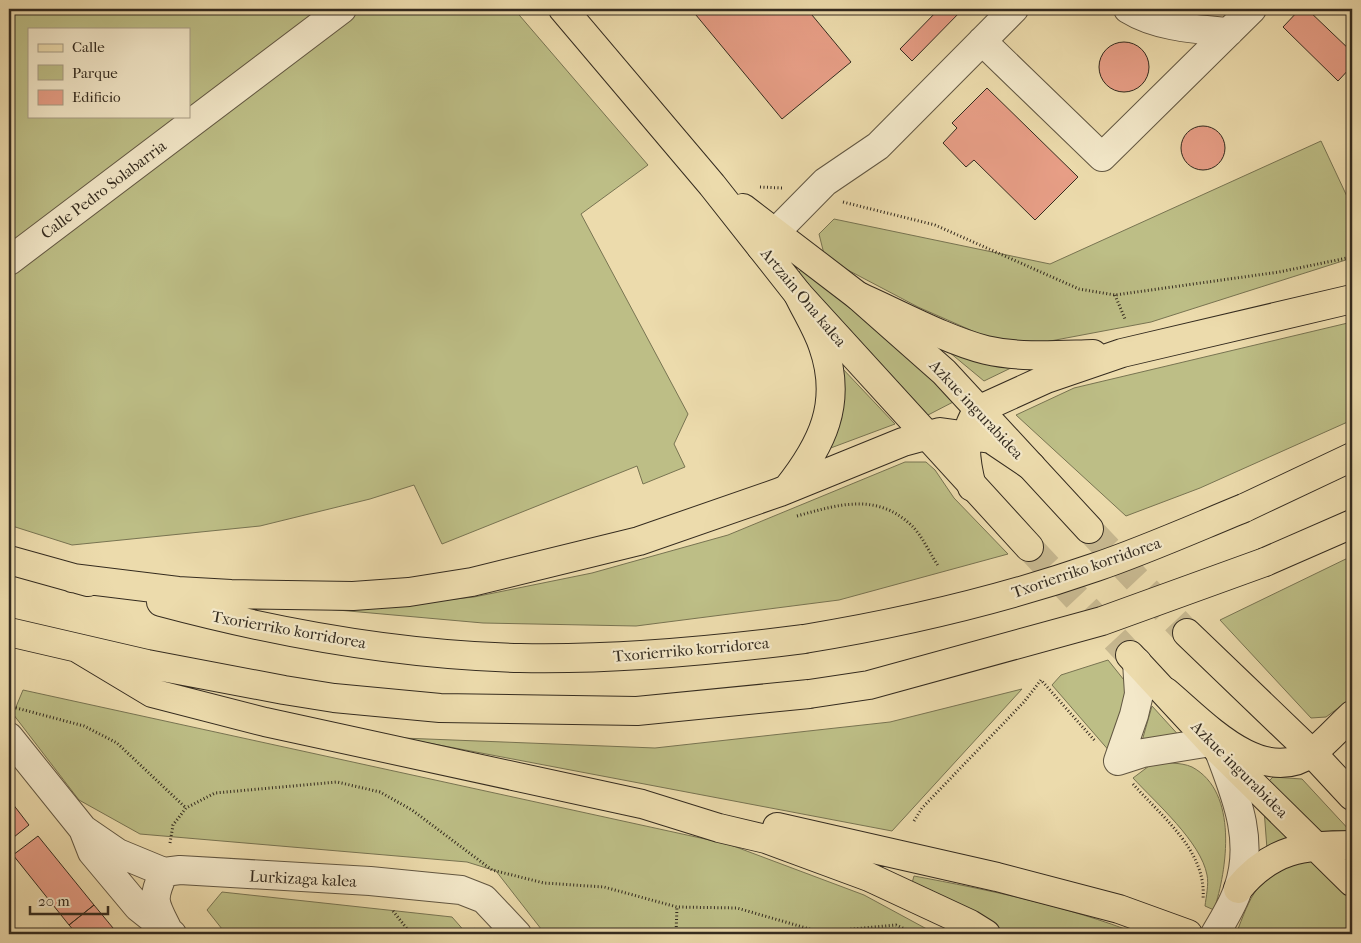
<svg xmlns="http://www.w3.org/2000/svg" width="1361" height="943" viewBox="0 0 1361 943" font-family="'IM FELL French Canon',serif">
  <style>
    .green { fill: #bdbe86; stroke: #787452; fill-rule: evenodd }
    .building { fill: #e79e86; stroke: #342b1f }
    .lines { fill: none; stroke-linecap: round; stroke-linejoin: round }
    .major-tunnel { stroke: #c7b890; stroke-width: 28; stroke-dasharray: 28 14; stroke-linecap: butt }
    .minor-casing { stroke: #625742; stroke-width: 30 }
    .major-casing { stroke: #342b1f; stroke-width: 30 }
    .highway-casing { stroke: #342b1f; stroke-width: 30 }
    .path { stroke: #342b1f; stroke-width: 3; stroke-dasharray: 1 2.5; stroke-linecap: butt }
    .minor { stroke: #f3e8c9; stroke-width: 28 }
    .major { stroke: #ecdbac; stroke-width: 28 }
    .highway { stroke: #ecdbac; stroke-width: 28 }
    .highway-bridge-casing { stroke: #342b1f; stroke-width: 30; stroke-linecap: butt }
    .highway-bridge { stroke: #ecdbac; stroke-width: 28 }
    .labels { text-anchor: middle; stroke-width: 4.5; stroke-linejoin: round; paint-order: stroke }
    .street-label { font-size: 16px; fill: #342b1f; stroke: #f3e8c9 }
  </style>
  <rect width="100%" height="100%" fill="#ecdbac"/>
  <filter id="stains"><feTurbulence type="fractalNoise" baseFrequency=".004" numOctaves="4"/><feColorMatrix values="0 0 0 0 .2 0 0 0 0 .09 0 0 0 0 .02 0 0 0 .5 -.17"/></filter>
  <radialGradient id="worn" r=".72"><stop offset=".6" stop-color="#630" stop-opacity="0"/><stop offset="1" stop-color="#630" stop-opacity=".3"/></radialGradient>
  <path class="green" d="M 9,9 L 514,9 L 648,165 L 581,214 L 688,414 L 674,444 L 685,467 L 643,484 L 637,466 L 442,544 L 414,485 L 370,499 L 260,526 L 72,545 L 9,525 ZM 29,29 L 189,29 L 189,116 L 29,116 Z
    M 1321,141 L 1352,207 L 1352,258 L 1151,322 L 1045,342 L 991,339 L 918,307 L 825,258 L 819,234 L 834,219 L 1050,264 Z
    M 804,267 L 957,400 L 928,415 L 798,273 Z
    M 1352,322 L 1352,420 L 1200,488 L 1126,516 L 1016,415 L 1074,388 Z
    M 949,352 L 1015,366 L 984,381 Z
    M 841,367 L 895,424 L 828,449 C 843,414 846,405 841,367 Z
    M 905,462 L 926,462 L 935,470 L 954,498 L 1008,554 L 839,600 L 636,626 L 483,623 L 315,608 L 386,606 L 474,597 L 592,573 L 728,535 Z
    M 1352,556 L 1352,698 L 1326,717 L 1311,718 L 1220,620 Z
    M 1108,660 L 1132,690 L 1111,753 L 1052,685 L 1061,675 Z
    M 1022,689 L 892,831 L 402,738 L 655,748 L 890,722 Z
    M 23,690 L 728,844 L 864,895 L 936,934 L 545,934 L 496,871 L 467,862 L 140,834 L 79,800 L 13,714 Z
    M 1152,706 L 1183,740 L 1140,748 Z
    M 1153,763 C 1165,763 1181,762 1192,767 C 1239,792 1227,870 1214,910 L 1205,906 C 1206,897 1209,884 1207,875 C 1201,842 1156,803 1133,778 Z
    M 1273,777 L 1302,779 L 1352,833 L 1333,831 L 1317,833 L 1269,781 Z
    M 1264,809 L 1296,836 L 1267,849 Z
    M 1298,859 L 1318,861 L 1352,896 L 1352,934 L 1249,934 L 1238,929 C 1254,887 1259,880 1298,859 Z
    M 914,876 C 989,890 1067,906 1138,934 L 1011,934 L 912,883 Z
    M 222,892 L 452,917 L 467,934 L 226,934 L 207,910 Z"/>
  <path class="building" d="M 691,9 L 807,9 L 851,62 L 782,119 Z
    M 939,9 L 963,9 L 912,61 L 900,49 Z
    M 1300,9 L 1307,9 L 1352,52 L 1352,66 L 1338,81 L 1283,27 Z
    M1099 67a25 25 0 1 1 50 0a25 25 0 1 1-50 0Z
    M 987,88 L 1078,177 L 1035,220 L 974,160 L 966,167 L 943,143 L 957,128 L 952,123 Z
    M1181 148a22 22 0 1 1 44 0a22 22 0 1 1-44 0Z
    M 9,799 L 29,825 L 9,841 Z
    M 38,836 L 94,905 L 69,925 L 13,855 Z
    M 94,905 L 118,934 L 77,934 L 69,925 Z"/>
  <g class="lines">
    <path class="major-tunnel" d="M 1089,529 L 1187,633
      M 1029,547 L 1130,655"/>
    <defs>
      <path id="minor" d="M 1128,9 C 1157,27 1195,29 1229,32
        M 982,41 L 1102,157 L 1252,9
        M 761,247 L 825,182 L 878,146 L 1014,9
        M 9,261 L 342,9
        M 1137,662 L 1139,694 L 1134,715 L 1118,761 L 1143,753 L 1211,742
        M 9,737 L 83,829 L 92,852 L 138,907 L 172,934
        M 83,829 L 118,853 L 164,872 L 180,870 L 370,881 L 461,890 L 484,899 L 517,934
        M 164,872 C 151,901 154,902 168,930
        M 1215,934 C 1223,920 1233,905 1238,889 C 1255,841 1236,796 1219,751"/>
      <path id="major" d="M 563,9 L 712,185 L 798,294 L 1029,547
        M 743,208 L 858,296 L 944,372 L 1089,529
        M 1187,633 L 1312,753 L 1352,796
        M 1130,655 L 1219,751 L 1352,882
        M 1238,889 C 1271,849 1303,845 1352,845"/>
      <path id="highway" d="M 858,296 C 897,313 946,340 986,350 C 1021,358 1057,355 1093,354
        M 972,487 C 965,459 961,434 978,410 L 1046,379 L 1122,353 L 1352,299
        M 787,489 C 822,445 843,403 823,346 C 817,328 806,311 798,294
        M 1244,508 L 1352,457
        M 9,560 L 88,582
        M 1265,562 L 1352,524
        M 72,578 L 178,591 L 231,594 L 353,596 L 409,592 L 472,582 L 639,541 L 780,492 L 903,442 L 940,432 L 991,439 L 1031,466
        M 161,602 C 277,633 400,655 520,658 C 615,660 710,651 804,639
        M 9,632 L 147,664 L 284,690 L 334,698 L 440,708 L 637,711 L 809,694
        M 77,648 L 152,693 L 265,722 L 642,804 L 719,828 L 766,839 L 869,877 L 970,924 L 986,934
        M 1166,692 C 1203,723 1262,789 1313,752 C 1327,741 1339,727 1352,715
        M 777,827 L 997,877 L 1119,909 L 1188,934"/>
    </defs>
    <use href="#minor" class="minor-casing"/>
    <use href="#major" class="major-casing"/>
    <use href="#highway" class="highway-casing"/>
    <path class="path" d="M 760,187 L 782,188
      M 843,202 L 935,225 L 1079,289 L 1115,295 L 1279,272 L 1352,257
      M 1115,295 L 1125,319
      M 797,516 C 837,505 876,492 911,525 C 922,535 930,554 939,567
      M 9,706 L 84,726 L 117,743 L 186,808
      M 1133,784 C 1162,817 1207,851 1203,899
      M 914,821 L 922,808 L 1024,702 L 1041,680 L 1096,742
      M 170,843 L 173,825 L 186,808 L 215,793 L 337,782 L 380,792 L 412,810 L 492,870 L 544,883 L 604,887 L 677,907 L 737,908 L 820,932 L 896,925 L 916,934
      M 393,911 L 411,934
      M 469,934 L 475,929
      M 676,934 L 677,907"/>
    <use href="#minor" class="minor"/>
    <use href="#major" class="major"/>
    <use href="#highway" class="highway"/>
    <defs>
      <path id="highway-bridge" d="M 804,639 C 902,623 1001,600 1096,567 C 1146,550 1195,528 1244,508
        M 809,694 L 869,685 L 1102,621 L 1265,562"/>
    </defs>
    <use href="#highway-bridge" class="highway-bridge-casing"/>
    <use href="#highway-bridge" class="highway-bridge"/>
  </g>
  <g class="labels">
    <g class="street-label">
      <text transform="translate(103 189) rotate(-37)" y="6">Calle Pedro Solabarria</text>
      <text transform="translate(804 297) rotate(50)" y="6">Artzain Ona kalea</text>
      <text transform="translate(977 409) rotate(47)" y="6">Azkue ingurabidea</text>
      <text transform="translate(1086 567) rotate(-19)" y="6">Txorierriko korridorea</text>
      <text transform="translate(289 629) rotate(10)" y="6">Txorierriko korridorea</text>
      <text transform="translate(691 649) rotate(-5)" y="6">Txorierriko korridorea</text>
      <text transform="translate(1240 769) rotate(45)" y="6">Azkue ingurabidea</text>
      <text transform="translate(303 878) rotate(3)" y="6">Lurkizaga kalea</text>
    </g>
  </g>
  <rect width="1361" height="943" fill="none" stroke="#ecdbac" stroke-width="30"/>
  <rect x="10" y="10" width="1341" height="923" fill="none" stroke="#342b1f" stroke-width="2.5"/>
  <rect x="15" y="15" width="1331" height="913" fill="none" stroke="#342b1f"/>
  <rect x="28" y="28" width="162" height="90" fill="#f3e8c9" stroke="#a79c85"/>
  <rect x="38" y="44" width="25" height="8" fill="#ecdbac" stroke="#a79c85"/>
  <text x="72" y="52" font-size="15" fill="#342b1f">Calle</text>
  <rect x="38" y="65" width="25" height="15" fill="#bdbe86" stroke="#a79c85"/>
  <text x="72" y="78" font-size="15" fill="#342b1f">Parque</text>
  <rect x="38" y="90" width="25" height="15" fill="#e79e86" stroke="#a79c85"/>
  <text x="72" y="102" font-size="15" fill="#342b1f">Edificio</text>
  <path d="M30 906v8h78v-8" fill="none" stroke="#342b1f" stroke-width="2.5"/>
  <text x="38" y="906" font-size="15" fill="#342b1f" stroke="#f3e8c9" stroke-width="4" paint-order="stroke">20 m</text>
  <rect width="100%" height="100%" filter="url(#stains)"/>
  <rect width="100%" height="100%" fill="url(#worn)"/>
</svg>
